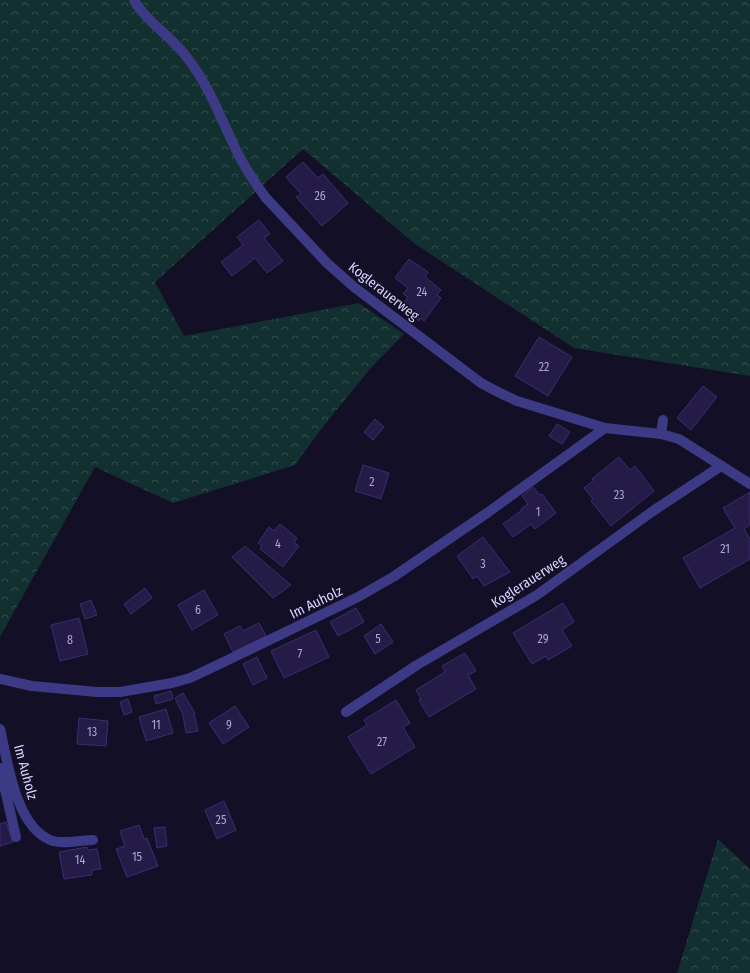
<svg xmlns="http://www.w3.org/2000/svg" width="750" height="973" viewBox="0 0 750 973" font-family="'Fira Sans Condensed',sans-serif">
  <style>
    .forest { fill: url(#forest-crowns) }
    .building { fill: #241b47; stroke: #3b2d73 }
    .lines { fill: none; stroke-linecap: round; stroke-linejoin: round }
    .service { stroke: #3d3a85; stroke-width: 10 }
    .minor { stroke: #3d3a85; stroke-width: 10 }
    .labels { text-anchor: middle; stroke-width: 3; stroke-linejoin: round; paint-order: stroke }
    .number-label { font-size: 12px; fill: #aca6d1 }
    .street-label { font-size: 14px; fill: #d9d4ff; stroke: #130f26 }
  </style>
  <defs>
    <pattern id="forest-crowns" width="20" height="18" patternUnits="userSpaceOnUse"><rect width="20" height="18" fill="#12302f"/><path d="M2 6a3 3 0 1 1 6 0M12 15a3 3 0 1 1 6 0" fill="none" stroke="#344d4e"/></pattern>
  </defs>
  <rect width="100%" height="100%" fill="#130f26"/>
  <path class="forest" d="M 0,0 L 750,0 L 750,376 L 574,348 L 415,244 L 303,149 L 155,282 L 184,336 L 359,303 L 404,334 L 370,369 L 322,428 L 295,465 L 173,503 L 95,467 L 0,637 Z
    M 718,839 L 750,869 L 750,973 L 677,973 Z"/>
  <path class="building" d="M 303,162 L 318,178 L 323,174 L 348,203 L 322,226 L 296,197 L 301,194 L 286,177 Z
    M 259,220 L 270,234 L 264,238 L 283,261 L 267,273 L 255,258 L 232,276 L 221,262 L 243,245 L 237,237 Z
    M 409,259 L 428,272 L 425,277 L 441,290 L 437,295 L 441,298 L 424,321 L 420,318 L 419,321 L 401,308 L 408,297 L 403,294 L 408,288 L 395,278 Z
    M 539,337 L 572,357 L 548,396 L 515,376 Z
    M 703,386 L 717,397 L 691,430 L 677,418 Z
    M 375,419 L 384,427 L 373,440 L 364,432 Z
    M 557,424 L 570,432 L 562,444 L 549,436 Z
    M 619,457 L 630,470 L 635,466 L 654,491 L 611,526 L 591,501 L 593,499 L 584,488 L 594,480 L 592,479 Z
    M 363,465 L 389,473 L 381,499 L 355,491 Z
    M 533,487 L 540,495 L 542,494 L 556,513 L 535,529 L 531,524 L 513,537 L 503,524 L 522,510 L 521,509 L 528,504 L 522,496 Z
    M 750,492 L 750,525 L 744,529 L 750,539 L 750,559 L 700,588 L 683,558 L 735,528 L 723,508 Z
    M 280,524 L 297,538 L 294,543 L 299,546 L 283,567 L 260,549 L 262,546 L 258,543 L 269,527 L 274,531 Z
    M 483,537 L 510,572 L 484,586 L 477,576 L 473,579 L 457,556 Z
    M 245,546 L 291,585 L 273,598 L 232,557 Z
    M 145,588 L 152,598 L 131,614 L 124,604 Z
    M 204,590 L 218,615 L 192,630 L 178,605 Z
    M 91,600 L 97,615 L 85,619 L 80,604 Z
    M 563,603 L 574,622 L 562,630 L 572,646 L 548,660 L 546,656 L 532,664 L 513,633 Z
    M 356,608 L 364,622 L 338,636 L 330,622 Z
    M 79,618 L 88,654 L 60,661 L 51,625 Z
    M 259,623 L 266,636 L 233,652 L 224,634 L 240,626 L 243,631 Z
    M 381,624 L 393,642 L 375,654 L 364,636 Z
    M 316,630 L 329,657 L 284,678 L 271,651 Z
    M 465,653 L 476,671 L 468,675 L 476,689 L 429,717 L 419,700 L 421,699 L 416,690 L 445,672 L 442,666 Z
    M 257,657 L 267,678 L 253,685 L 243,664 Z
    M 171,691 L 173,699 L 156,704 L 154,696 Z
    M 183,693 L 195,713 L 194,714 L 198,731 L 186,733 L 183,715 L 175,698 Z
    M 128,699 L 132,712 L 124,715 L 120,702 Z
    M 396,700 L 410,723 L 403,727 L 415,747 L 371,774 L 348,737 L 367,725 L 364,720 Z
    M 235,706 L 249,727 L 223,744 L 209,723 Z
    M 166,709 L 173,733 L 146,741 L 139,717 Z
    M 79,718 L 108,721 L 106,746 L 77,744 Z
    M 224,801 L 236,830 L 217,839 L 205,810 Z
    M 6,822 L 13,842 L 0,846 L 0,824 Z
    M 139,825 L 144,839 L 147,838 L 158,866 L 127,877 L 116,849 L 125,846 L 120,831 Z
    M 165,827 L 167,846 L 157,848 L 154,828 Z
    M 87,847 L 88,850 L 97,849 L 101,869 L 92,870 L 92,875 L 64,879 L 59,852 Z"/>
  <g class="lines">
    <path class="service" d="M 134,0 C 147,23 173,37 189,60 C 210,88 222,121 237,152 C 245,168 255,183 266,198
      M 661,434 L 663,420
      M 0,679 L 32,686 L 97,692 L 120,692 L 172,683 L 190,678 L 230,659 L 358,597 L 393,577 L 487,513
      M 346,712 L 417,665 L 537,595 L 653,511 L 721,466
      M 0,729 C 8,762 15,825 50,840 C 62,845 81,840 93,840
      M 0,768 L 16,837"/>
    <path class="minor" d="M 266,198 L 327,263 L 354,287 L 481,383 L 498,392 L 517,401 L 605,428 L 661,434 L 679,439 L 750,484
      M 487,513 L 605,428"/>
  </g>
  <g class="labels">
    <g class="number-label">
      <text x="320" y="200">26</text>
      <text x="422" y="296">24</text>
      <text x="544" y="371">22</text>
      <text x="372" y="486">2</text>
      <text x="619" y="499">23</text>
      <text x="538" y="516">1</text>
      <text x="278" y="548">4</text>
      <text x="725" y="553">21</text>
      <text x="483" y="568">3</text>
      <text x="198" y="614">6</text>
      <text x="378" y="643">5</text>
      <text x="543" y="643">29</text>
      <text x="70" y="644">8</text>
      <text x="300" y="658">7</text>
      <text x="156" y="729">11</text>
      <text x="229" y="729">9</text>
      <text x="92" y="736">13</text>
      <text x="382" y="746">27</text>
      <text x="221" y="824">25</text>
      <text x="137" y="861">15</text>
      <text x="80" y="864">14</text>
    </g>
    <g class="street-label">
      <text transform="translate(384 291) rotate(38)" y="5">Koglerauerweg</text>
      <text transform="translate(528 581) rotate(-33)" y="5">Koglerauerweg</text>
      <text transform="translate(316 602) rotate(-26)" y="5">Im Auholz</text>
      <text transform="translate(26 772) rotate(75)" y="5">Im Auholz</text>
    </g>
  </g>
</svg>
